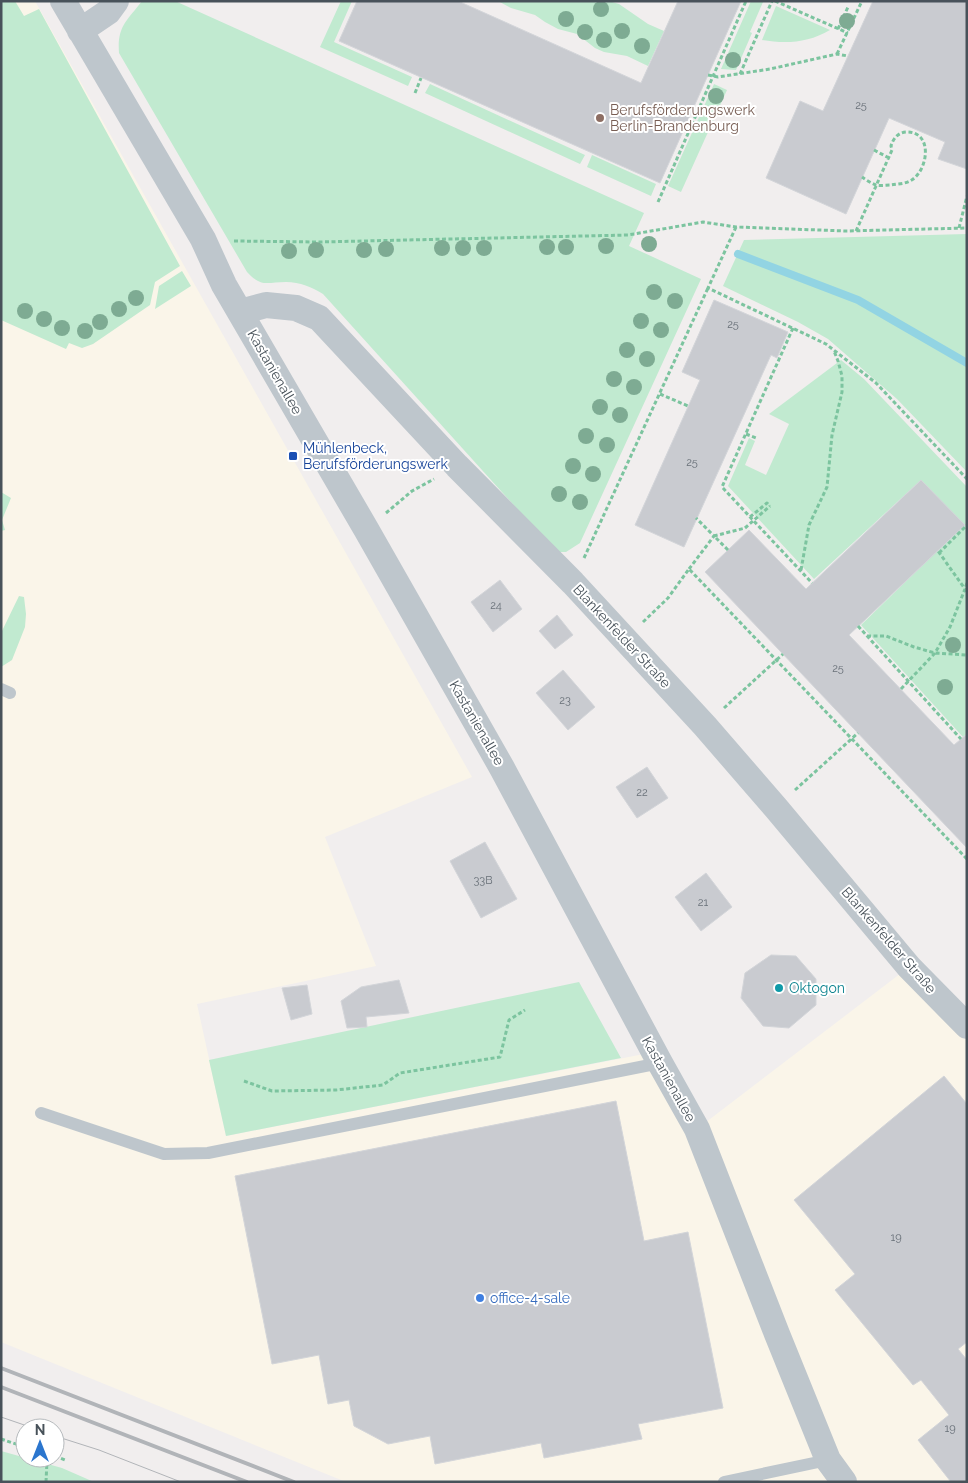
<svg xmlns="http://www.w3.org/2000/svg" width="968" height="1483" viewBox="0 0 968 1483" font-family="Raleway,sans-serif">
  <style>
    .commercial { fill: #faf5e9 }
    .green { fill: #c1ead0 }
    .lines { fill: none; stroke-linecap: round; stroke-linejoin: round }
    .stream { stroke: #92d4e3; stroke-width: 8 }
    .building { fill: #c9cbd0; stroke: #d3d5d9 }
    .path { stroke: #7cc49f; stroke-width: 3; stroke-dasharray: 4 2.5; stroke-linecap: butt }
    .lane { stroke: #bec6cc; stroke-width: 12 }
    .street { stroke: #bec6cc; stroke-width: 26 }
    .tram { stroke: #b1b4b8; stroke-width: 1 }
    .rail { stroke: #b1b4b8; stroke-width: 4 }
    .path-bridge { stroke: #7cc49f; stroke-width: 3; stroke-dasharray: 4 2.5; stroke-linecap: butt }
    .tree { fill: #7eab93 }
    .education-dot { fill: #8d6e63; stroke: #fff; stroke-width: 2 }
    .transit-dot { fill: #1a4fb4; stroke: #fff; stroke-width: 2 }
    .culture-dot { fill: #0f9aa8; stroke: #fff; stroke-width: 2 }
    .shop-dot { fill: #3f7fe0; stroke: #fff; stroke-width: 2 }
    .labels { text-anchor: middle; stroke-width: 4; stroke-linejoin: round; paint-order: stroke }
    .number-label { font-size: 11px; fill: #687078 }
    .education-label { font-size: 14px; fill: #785e54; stroke: #fff; text-anchor: start }
    .street-label { font-size: 14px; fill: #48525a; stroke: #fff }
    .transit-label { font-size: 14px; fill: #164399; stroke: #fff; text-anchor: start }
    .culture-label { font-size: 14px; fill: #0d838f; stroke: #fff; text-anchor: start }
    .shop-label { font-size: 14px; fill: #366cbe; stroke: #fff; text-anchor: start }
  </style>
  <rect width="100%" height="100%" fill="#f1eeee"/>
  <path class="commercial" d="M 1,1 L 35,1 L 472,777 L 325,837 L 376,966 L 197,1004 L 226,1136 L 654,1052 L 697,1129 L 909,967 L 967,1026 L 967,1482 L 346,1482 L 1,1342 Z"/>
  <path class="green" d="M 1,1 L 15,1 L 24,16 L 39,9 L 180,266 L 155,282 L 150,305 L 93,344 L 82,348 L 69,343 L 66,349 L 1,320 Z
    M 142,1 L 175,1 L 644,213 L 629,246 L 701,279 L 580,543 L 566,552 L 556,552 L 323,294 C 312,287 300,282 286,282 C 267,282 262,288 247,272 L 119,53 C 117,26 127,21 142,1 Z
    M 341,1 L 352,1 L 334,42 L 412,77 L 408,86 L 320,47 Z
    M 498,1 L 612,2 L 619,4 L 648,24 L 664,31 L 648,66 L 627,56 L 604,52 L 595,48 L 577,34 L 558,29 L 545,22 L 535,15 L 511,8 Z
    M 751,1 L 763,2 L 750,32 L 752,33 L 736,70 L 721,69 Z
    M 776,6 L 830,30 C 808,43 786,44 762,40 Z
    M 430,84 L 585,155 L 580,164 L 425,93 Z
    M 714,84 L 727,90 L 681,192 L 668,186 Z
    M 592,155 L 656,184 L 651,196 L 587,167 Z
    M 967,234 L 967,472 L 897,399 L 828,339 L 798,322 L 723,286 L 744,240 Z
    M 182,271 L 191,286 L 155,309 L 159,286 Z
    M 841,360 L 864,379 L 967,487 L 967,734 L 963,737 L 861,625 L 964,525 L 921,480 L 814,579 L 728,486 L 749,438 L 755,441 L 745,465 L 766,475 L 789,424 L 769,414 Z
    M 1,492 L 11,498 L 2,520 L 5,530 L 1,531 Z
    M 19,596 L 24,597 L 26,614 L 25,627 L 12,660 L 1,667 L 1,633 Z
    M 579,982 L 621,1058 L 226,1136 L 209,1060 Z
    M 1,1451 L 62,1468 L 94,1482 L 1,1482 Z"/>
  <g class="lines">
    <path class="stream" d="M 738,254 L 858,300 L 967,363"/>
  </g>
  <path class="building" d="M 357,1 L 458,1 L 641,83 L 678,1 L 741,1 L 660,183 L 339,41 Z
    M 873,1 L 967,1 L 967,169 L 938,159 L 945,142 L 889,118 L 846,214 L 766,178 L 800,101 L 823,111 Z
    M 714,300 L 788,332 L 777,358 L 771,355 L 684,547 L 635,525 L 700,380 L 682,372 Z
    M 921,480 L 965,525 L 849,635 L 954,745 L 967,734 L 967,848 L 705,572 L 749,530 L 806,589 Z
    M 500,580 L 522,609 L 493,632 L 471,602 Z
    M 557,615 L 573,635 L 555,649 L 539,631 Z
    M 563,670 L 595,707 L 568,730 L 536,693 Z
    M 647,767 L 668,798 L 637,818 L 616,787 Z
    M 485,842 L 517,899 L 481,918 L 450,861 Z
    M 706,873 L 732,907 L 701,931 L 675,897 Z
    M 771,955 L 796,956 L 816,979 L 816,1005 L 789,1028 L 763,1026 L 741,998 L 745,973 Z
    M 399,980 L 409,1013 L 366,1017 L 367,1027 L 347,1028 L 341,1001 L 361,987 Z
    M 307,985 L 312,1014 L 291,1020 L 282,988 Z
    M 944,1076 L 967,1104 L 967,1342 L 958,1349 L 967,1360 L 967,1482 L 951,1482 L 918,1440 L 949,1415 L 921,1380 L 913,1385 L 835,1290 L 855,1274 L 794,1200 Z
    M 616,1101 L 644,1241 L 688,1232 L 723,1408 L 638,1424 L 642,1439 L 544,1458 L 541,1443 L 435,1464 L 430,1436 L 388,1444 L 354,1426 L 349,1400 L 328,1404 L 319,1355 L 272,1364 L 235,1176 Z"/>
  <g class="lines">
    <path class="path" d="M 775,1 L 848,33
      M 838,29 L 848,7
      M 837,54 L 862,1
      M 740,74 L 772,1
      M 708,75 L 718,77 L 770,69 L 837,54 L 848,56
      M 415,93 L 421,78
      M 874,150 L 889,158
      M 658,202 L 746,1
      M 736,227 L 708,288 L 826,344 L 876,383 L 967,479
      M 959,228 L 967,196
      M 856,231 L 892,150 L 891,146 C 893,139 898,132 907,132 C 934,132 928,172 910,181 C 904,184 897,184 891,185 C 886,185 880,186 876,185 C 871,183 866,180 862,177
      M 234,241 L 319,242 L 628,235 L 703,222 L 736,227 L 846,231 L 967,228
      M 793,328 L 722,487 L 812,583
      M 660,394 L 688,406
      M 746,434 L 756,438
      M 386,513 L 412,491 L 434,479
      M 750,517 L 767,503 L 770,506
      M 728,550 L 714,536 L 745,528
      M 939,553 L 967,525
      M 584,558 L 708,288
      M 689,569 L 714,536 L 696,518
      M 801,570 L 809,525 L 827,487 L 832,435 L 842,392 L 842,376 L 838,361 L 834,351
      M 967,583 L 965,589 L 967,591
      M 643,622 L 668,598 L 689,569 L 967,859
      M 858,626 L 961,739
      M 867,636 L 886,636 L 914,647 L 935,653 L 967,655
      M 901,689 L 935,653 L 950,627 L 965,589 L 938,551
      M 724,708 L 783,654
      M 795,790 L 858,733
      M 244,1081 L 272,1091 L 336,1090 L 383,1085 L 400,1073 L 500,1057 L 509,1020 L 525,1010
      M 1,1439 L 25,1447
      M 55,1456 L 65,1460
      M 46,1482 L 47,1461 L 48,1458"/>
    <path class="lane" d="M 1,689 L 10,693
      M 41,1113 L 164,1154 L 208,1153 L 660,1063
      M 724,1482 L 828,1460"/>
    <path class="street" d="M 63,1 L 203,239 L 224,285 L 366,529 L 502,768 L 660,1063 L 697,1129 L 777,1334 L 828,1460 L 844,1482
      M 80,31 L 108,12 L 116,1
      M 240,312 L 266,305 L 296,308 L 319,318 L 457,466 L 573,583 L 705,726 L 776,808 L 909,967 L 967,1026"/>
    <path class="tram" d="M 1,1417 L 33,1428
      M 55,1436 L 99,1450 L 181,1482"/>
    <path class="rail" d="M 1,1368 L 294,1482
      M 1,1387 L 247,1482"/>
    <path class="path-bridge" d="M 745,528 L 770,506"/>
  </g>
  <g class="tree">
    <circle cx="601" cy="9" r="8"/>
    <circle cx="566" cy="19" r="8"/>
    <circle cx="847" cy="21" r="8"/>
    <circle cx="622" cy="31" r="8"/>
    <circle cx="585" cy="32" r="8"/>
    <circle cx="604" cy="40" r="8"/>
    <circle cx="642" cy="46" r="8"/>
    <circle cx="733" cy="60" r="8"/>
    <circle cx="716" cy="96" r="8"/>
    <circle cx="649" cy="244" r="8"/>
    <circle cx="606" cy="246" r="8"/>
    <circle cx="547" cy="247" r="8"/>
    <circle cx="566" cy="247" r="8"/>
    <circle cx="442" cy="248" r="8"/>
    <circle cx="463" cy="248" r="8"/>
    <circle cx="484" cy="248" r="8"/>
    <circle cx="386" cy="249" r="8"/>
    <circle cx="316" cy="250" r="8"/>
    <circle cx="364" cy="250" r="8"/>
    <circle cx="289" cy="251" r="8"/>
    <circle cx="654" cy="292" r="8"/>
    <circle cx="136" cy="298" r="8"/>
    <circle cx="675" cy="301" r="8"/>
    <circle cx="119" cy="309" r="8"/>
    <circle cx="25" cy="311" r="8"/>
    <circle cx="44" cy="319" r="8"/>
    <circle cx="641" cy="321" r="8"/>
    <circle cx="100" cy="322" r="8"/>
    <circle cx="62" cy="328" r="8"/>
    <circle cx="661" cy="330" r="8"/>
    <circle cx="85" cy="331" r="8"/>
    <circle cx="627" cy="350" r="8"/>
    <circle cx="647" cy="359" r="8"/>
    <circle cx="614" cy="379" r="8"/>
    <circle cx="634" cy="387" r="8"/>
    <circle cx="600" cy="407" r="8"/>
    <circle cx="620" cy="415" r="8"/>
    <circle cx="586" cy="436" r="8"/>
    <circle cx="607" cy="445" r="8"/>
    <circle cx="573" cy="466" r="8"/>
    <circle cx="593" cy="474" r="8"/>
    <circle cx="559" cy="494" r="8"/>
    <circle cx="580" cy="502" r="8"/>
    <circle cx="953" cy="645" r="8"/>
    <circle cx="945" cy="687" r="8"/>
  </g>
  <circle class="education-dot" cx="600" cy="118" r="5"/>
  <rect class="transit-dot" x="288" y="451" width="10" height="10" rx="2.5"/>
  <circle class="culture-dot" cx="779" cy="988" r="5"/>
  <circle class="shop-dot" cx="480" cy="1298" r="5"/>
  <g class="labels">
    <g class="number-label">
      <text x="861" y="109">25</text>
      <text x="733" y="328">25</text>
      <text x="692" y="466">25</text>
      <text x="496" y="609">24</text>
      <text x="838" y="672">25</text>
      <text x="565" y="704">23</text>
      <text x="642" y="796">22</text>
      <text x="483" y="884">33B</text>
      <text x="703" y="906">21</text>
      <text x="896" y="1241">19</text>
      <text x="950" y="1432">19</text>
    </g>
    <g class="education-label">
      <text x="610" y="115">Berufsförderungswerk<tspan x="610" dy="16">Berlin-Brandenburg</tspan></text>
    </g>
    <g class="street-label">
      <text transform="translate(275 372) rotate(60)" y="5">Kastanienallee</text>
      <text transform="translate(622 636) rotate(47)" y="5">Blankenfelder Straße</text>
      <text transform="translate(477 723) rotate(60)" y="5">Kastanienallee</text>
      <text transform="translate(889 940) rotate(49)" y="5">Blankenfelder Straße</text>
      <text transform="translate(669 1079) rotate(61)" y="5">Kastanienallee</text>
    </g>
    <g class="transit-label">
      <text x="303" y="453">Mühlenbeck,<tspan x="303" dy="16">Berufsförderungswerk</tspan></text>
    </g>
    <g class="culture-label">
      <text x="789" y="993">Oktogon</text>
    </g>
    <g class="shop-label">
      <text x="490" y="1303">office-4-sale</text>
    </g>
  </g>
  <rect width="968" height="1483" fill="none" stroke="#48525a" stroke-width="5"/>
  <g transform="translate(40 1443)"><circle r="24" fill="#ffffff" stroke="#b6babd"/>
  <path d="M0-4L9 19L0 12L-9 19Z" fill="#2b76ce"/>
  <text y="-8" font-size="14" font-weight="bold" text-anchor="middle" fill="#48525a">N</text>
  </g>
</svg>
